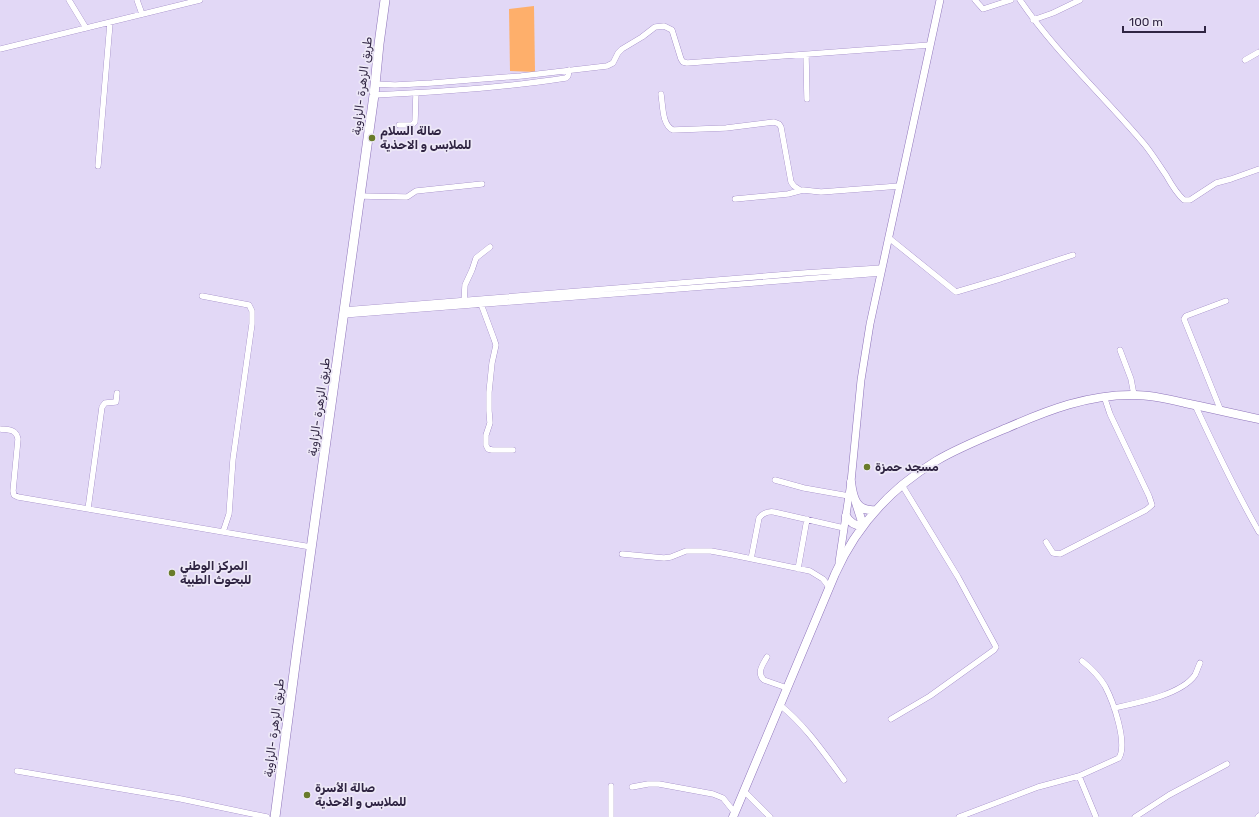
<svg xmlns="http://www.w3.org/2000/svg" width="1259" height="817" viewBox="0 0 1259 817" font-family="Rubik,Cairo,sans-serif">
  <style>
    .green { fill: #feaf6b }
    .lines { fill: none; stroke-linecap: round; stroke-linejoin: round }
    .minor-casing { stroke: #8e74ba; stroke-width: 6 }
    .tertiary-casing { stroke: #8e74ba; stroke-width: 8 }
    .secondary-casing { stroke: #8e74ba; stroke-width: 9 }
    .primary-casing { stroke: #8e74ba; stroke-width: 10 }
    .minor { stroke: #fff; stroke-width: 5.5 }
    .tertiary { stroke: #fff; stroke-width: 7 }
    .secondary { stroke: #fff; stroke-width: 8 }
    .primary { stroke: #fff; stroke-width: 9 }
    .poi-dot { fill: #697b2a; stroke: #ede8f7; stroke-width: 1.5 }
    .labels { text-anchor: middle; stroke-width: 3.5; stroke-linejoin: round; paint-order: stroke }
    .street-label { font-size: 12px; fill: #302543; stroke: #ede8f7 }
    .poi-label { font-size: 12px; font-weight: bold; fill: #302543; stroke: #ede8f7; text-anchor: start }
  </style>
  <rect width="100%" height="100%" fill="#e2d8f6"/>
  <path class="green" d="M 534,6 L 535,72 L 510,71 L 509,9 Z"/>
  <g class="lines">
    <defs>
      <path id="minor" d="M 69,0 L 86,28
        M 137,0 L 142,14
        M 975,0 L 983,9 L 1011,0
        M 1020,0 C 1056,53 1104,96 1145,145 C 1153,155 1159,165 1166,175 C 1171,184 1176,193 1184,200 L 1190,200 L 1216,183 L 1231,179 L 1259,169
        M 1033,20 L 1053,13 L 1080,0
        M 0,49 L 200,0
        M 806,55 L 807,99
        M 1245,60 L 1259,52
        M 375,84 L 395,85 L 432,83 L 521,76 L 607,66 L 613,63 L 618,53 L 622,49 L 642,37 L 655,27 L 664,26 L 672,30 L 681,59 L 683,62 L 687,63 L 930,45
        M 661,94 C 663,106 662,125 673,130 L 726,128 L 774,122 L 779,124 L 781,127 L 791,182 L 794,186 L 800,190
        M 374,95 C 438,92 502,88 566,78 L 568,76 L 569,70
        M 399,125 L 412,125 L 415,122 L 416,93
        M 98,166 L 110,23
        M 360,196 L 407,197 L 416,191 L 482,184
        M 735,199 L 788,194 L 803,190 L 821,192 L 900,186
        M 889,238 L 956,292 L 1000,279 L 1073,255
        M 202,296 L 249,305 L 252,311 L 252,324 L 233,459 L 229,514 L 223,532
        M 464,303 L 465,285 L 472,270 L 476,258 L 490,247
        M 481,304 L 494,339 L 496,345 L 492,363 L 489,392 L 489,411 L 490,423 L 486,435 L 486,445 L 488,449 L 492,450 L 513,450
        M 344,310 L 804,273 L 882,268
        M 343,315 L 881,273
        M 1120,350 L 1131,379 L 1134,395
        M 1195,405 C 1215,448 1235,490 1259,532
        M 1221,411 L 1184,319 L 1186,316 L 1226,301
        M 0,429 C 9,430 16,429 18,439 L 13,491 L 14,495 L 18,497 L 311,547
        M 775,480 L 804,488 L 849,496
        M 88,509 L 102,407 L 105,403 L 116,402 L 117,393
        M 1046,542 L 1053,553 L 1060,554 L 1146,510 L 1152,505 L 1149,496 L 1110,414 L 1104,396
        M 622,554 L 664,558 L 671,557 L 686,551 L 711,551 L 733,555 L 810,571 L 823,579 L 829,587
        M 751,559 L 759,518 C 763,513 767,511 774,512 L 844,528
        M 798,569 L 807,519
        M 767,657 C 763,664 756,673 764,680 L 787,688
        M 780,705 C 806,726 824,753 844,780
        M 1114,708 C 1137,703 1181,695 1195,675 C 1197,671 1198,667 1200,663
        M 891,719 L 930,696 L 994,650 L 996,647 L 958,577 L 902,485
        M 17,771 L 181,799 L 267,817
        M 1079,776 L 1096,817
        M 611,786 L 611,817
        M 632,787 L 648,784 L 659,784 L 713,794 L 723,798 L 735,813
        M 744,791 L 770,817
        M 959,817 L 1038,787 L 1079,776 L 1119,758 C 1128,743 1113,701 1105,686 C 1099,676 1091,668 1082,661
        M 1135,817 L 1169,795 L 1227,764
        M 1258,817 L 1259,816"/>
      <path id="tertiary" d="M 839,562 L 851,482 L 861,380 L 870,324 L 940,0"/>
      <path id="secondary" d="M 851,482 C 853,498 856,512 876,510
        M 856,503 L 863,525
        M 846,516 C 850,523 855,526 863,526
        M 733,817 L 835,574 C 856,527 891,488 936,461 C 958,448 983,438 1007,428 C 1048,410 1089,394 1135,395 C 1152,395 1168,399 1185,403 C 1210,408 1234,414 1259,419"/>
      <path id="primary" d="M 275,817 L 297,650 L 374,95 L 379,44 L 385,0"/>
    </defs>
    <use href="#minor" class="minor-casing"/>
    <use href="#tertiary" class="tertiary-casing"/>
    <use href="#secondary" class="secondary-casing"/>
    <use href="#primary" class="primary-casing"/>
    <use href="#minor" class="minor"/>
    <use href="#tertiary" class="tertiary"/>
    <use href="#secondary" class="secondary"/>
    <use href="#primary" class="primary"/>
  </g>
  <g class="poi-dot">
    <circle cx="372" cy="138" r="4"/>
    <circle cx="867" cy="467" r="4"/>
    <circle cx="172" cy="573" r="4"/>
    <circle cx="307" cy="795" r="4"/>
  </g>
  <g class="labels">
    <g class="street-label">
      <text transform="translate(362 86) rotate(-83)" y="4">طريق الزهرة -الزاوية</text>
      <text transform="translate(319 407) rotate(-82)" y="4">طريق الزهرة -الزاوية</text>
      <text transform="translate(274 728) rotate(-83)" y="4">طريق الزهرة -الزاوية</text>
    </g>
    <g class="poi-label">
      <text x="380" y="135">صالة السلام<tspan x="380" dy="14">للملابس و الاحذية</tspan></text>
      <text x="875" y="471">مسجد حمزة</text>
      <text x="180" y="570">المركز الوطني<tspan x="180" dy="14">للبحوث الطبية</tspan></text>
      <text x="315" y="792">صالة الأسرة<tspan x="315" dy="14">للملابس و الاحذية</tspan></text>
    </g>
  </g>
  <path d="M1123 26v6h82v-6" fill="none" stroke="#302543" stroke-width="2"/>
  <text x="1129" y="26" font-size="12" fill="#302543" stroke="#ede8f7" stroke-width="3" paint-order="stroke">100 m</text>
</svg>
